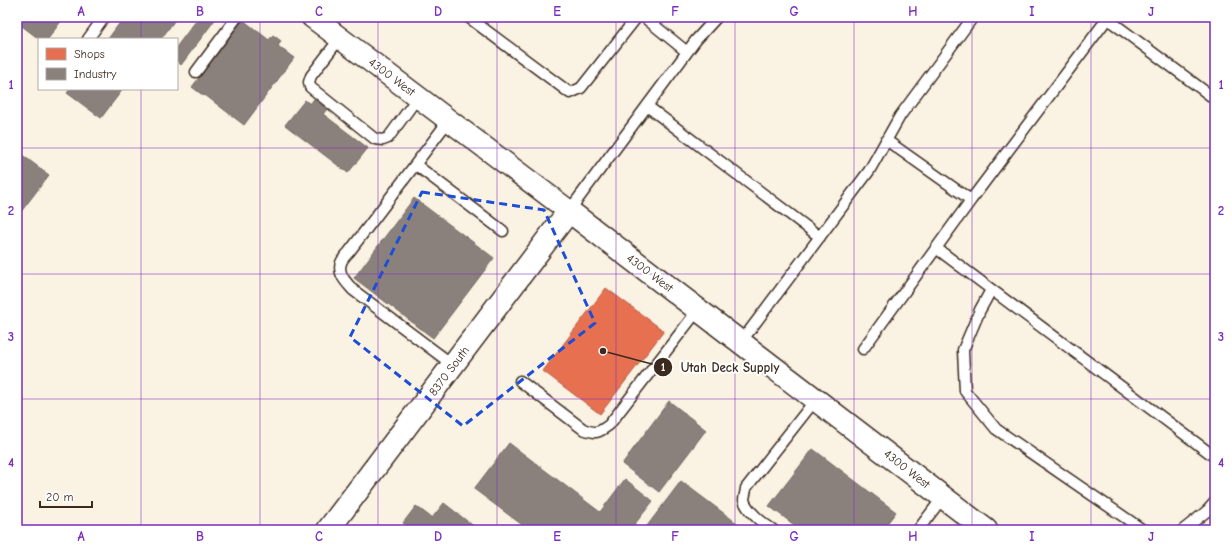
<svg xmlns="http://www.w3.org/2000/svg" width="1232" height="547" viewBox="0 0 1232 547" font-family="'Comic Neue',sans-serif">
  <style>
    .shops { fill: #e76f51; stroke: #b35a42 }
    .industry { fill: #8a817c; stroke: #726760 }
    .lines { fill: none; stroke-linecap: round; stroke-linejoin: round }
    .service-casing { stroke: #3b2a1e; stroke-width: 13 }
    .minor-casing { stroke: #3b2a1e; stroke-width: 24 }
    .tertiary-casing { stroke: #3b2a1e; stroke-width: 25 }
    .service { stroke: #fff; stroke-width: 10 }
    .minor { stroke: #fff; stroke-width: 21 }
    .tertiary { stroke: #fff; stroke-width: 22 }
    .marked { fill: none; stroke: #1d4ed8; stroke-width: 3; stroke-dasharray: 8 5; stroke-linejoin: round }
    .grid { fill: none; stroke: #7b2cbf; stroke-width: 1; stroke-opacity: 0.55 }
    .labels { text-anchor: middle; stroke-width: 4; stroke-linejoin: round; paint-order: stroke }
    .street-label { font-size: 12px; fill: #3b2a1e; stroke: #fff }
    .leader { fill: none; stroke: #3b2a1e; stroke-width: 1.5 }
    .callout-dot { fill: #3b2a1e; stroke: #fff; stroke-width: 1.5 }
    .mark-label { font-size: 12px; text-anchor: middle; font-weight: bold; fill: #fff }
    .callout-label { font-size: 13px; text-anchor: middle; font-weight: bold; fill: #3b2a1e; stroke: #fff; stroke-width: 4; stroke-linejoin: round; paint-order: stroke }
    .neatline { fill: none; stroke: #7b2cbf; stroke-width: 1.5 }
    .grid-label { font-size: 13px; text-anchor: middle; font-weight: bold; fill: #7b2cbf }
  </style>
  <rect width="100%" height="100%" fill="#faf2e3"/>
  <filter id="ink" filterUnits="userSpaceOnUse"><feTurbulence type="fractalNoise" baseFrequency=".025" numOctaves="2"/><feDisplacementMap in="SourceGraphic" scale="8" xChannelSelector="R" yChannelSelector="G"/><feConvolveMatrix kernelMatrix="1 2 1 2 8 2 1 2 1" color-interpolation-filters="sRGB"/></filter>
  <g filter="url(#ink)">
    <path class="shops" d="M 606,288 L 664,331 L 600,414 L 543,371 Z"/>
    <path class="industry" d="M 23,17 L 64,17 L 48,39 L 39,39 L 18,23 Z
      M 124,17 L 177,17 L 161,39 L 108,39 Z
      M 199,17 L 217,17 L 181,65 L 177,61 L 177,46 Z
      M 243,20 L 269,40 L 273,35 L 281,41 L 278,46 L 294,58 L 244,125 L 205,95 L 204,96 L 192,87 Z
      M 70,89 L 123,89 L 101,118 L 67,93 Z
      M 314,99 L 327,109 L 323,114 L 368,148 L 348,173 L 285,125 L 305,100 L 310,104 Z
      M 17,151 L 49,175 L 20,213 L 17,210 Z
      M 414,198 L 494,258 L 433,338 L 354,278 Z
      M 669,401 L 706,430 L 659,492 L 622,464 Z
      M 509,443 L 600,512 L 625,479 L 653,501 L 630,530 L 529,530 L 474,489 Z
      M 813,449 L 896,512 L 882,530 L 801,530 L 769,506 Z
      M 681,481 L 746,530 L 699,530 L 693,525 L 689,530 L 644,530 Z
      M 444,503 L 476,528 L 474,530 L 412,530 L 403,523 L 416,506 L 432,518 Z"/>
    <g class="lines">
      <defs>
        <path id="service" d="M 468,17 L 570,93 L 581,88 L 637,17
          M 644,17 L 687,52
          M 1105,17 L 1215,99
          M 340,38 L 311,76 L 309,82 L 310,87 L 375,139 L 383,140 L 388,138 L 418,97
          M 88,39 L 104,17
          M 196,72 L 237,17
          M 647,106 L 820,237
          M 449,120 L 349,252 C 346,255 342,260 341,263 C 337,274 347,283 353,290 L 453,365
          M 886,140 L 971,200 L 1107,19
          M 416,165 L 503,231
          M 569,211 L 696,40 L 717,17
          M 936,248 L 1215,457
          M 991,290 L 980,310 L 963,350 L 965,391 L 996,429 L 1143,530
          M 741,342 L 869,171 L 900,116 L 973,17
          M 863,349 L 971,200
          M 520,381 L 583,429 C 596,434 598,433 609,425 L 698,310
          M 773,530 C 764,524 747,511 744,500 C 744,497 746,491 746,488 L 816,399
          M 918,530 L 943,497
          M 1183,530 L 1207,511 L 1215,502"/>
        <path id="minor" d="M 312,17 L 569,211"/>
        <path id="tertiary" d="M 328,530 L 569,211 L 986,530"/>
      </defs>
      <use href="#service" class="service-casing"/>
      <use href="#minor" class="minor-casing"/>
      <use href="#tertiary" class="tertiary-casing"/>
      <use href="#service" class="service"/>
      <use href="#minor" class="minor"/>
      <use href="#tertiary" class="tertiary"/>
    </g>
  </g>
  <path class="marked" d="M 422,192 L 544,210 L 595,323 L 463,426 L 350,337 Z"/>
  <path class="grid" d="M 141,17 L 141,39M 260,17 L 260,530M 378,17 L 378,530M 497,17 L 497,530M 616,17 L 616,530M 735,17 L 735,530M 854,17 L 854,530M 972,17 L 972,530M 1091,17 L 1091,530M 141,89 L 141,530M 17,148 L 1215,148M 17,274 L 1215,274M 17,399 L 1215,399"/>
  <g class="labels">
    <g class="street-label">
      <text transform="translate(392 77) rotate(37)" y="4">4300 West</text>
      <text transform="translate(650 273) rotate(37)" y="4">4300 West</text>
      <text transform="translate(449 371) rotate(-53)" y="4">8370 South</text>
      <text transform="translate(907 469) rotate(38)" y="4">4300 West</text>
    </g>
  </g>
  <path class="leader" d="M603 351L663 367"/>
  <g class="callout-dot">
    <circle cx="603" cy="351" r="4"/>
    <circle cx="663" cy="367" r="10"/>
  </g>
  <g class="mark-label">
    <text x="663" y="371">1</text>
  </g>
  <g class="callout-label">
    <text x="730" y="372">Utah Deck Supply</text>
  </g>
  <rect width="1232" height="547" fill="none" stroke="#fff" stroke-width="44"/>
  <rect x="38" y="38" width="140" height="52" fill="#ffffff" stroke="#b1aaa5"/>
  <rect x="46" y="48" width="20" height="12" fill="#e76f51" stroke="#b1aaa5"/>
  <text x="74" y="58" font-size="12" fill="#3b2a1e">Shops</text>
  <rect x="46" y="68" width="20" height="12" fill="#8a817c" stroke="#b1aaa5"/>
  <text x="74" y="78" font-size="12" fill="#3b2a1e">Industry</text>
  <path d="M40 501v6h52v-6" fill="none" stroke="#3b2a1e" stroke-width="2"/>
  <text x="46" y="501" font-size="12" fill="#3b2a1e" stroke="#ffffff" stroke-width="3" paint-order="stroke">20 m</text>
  <rect x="22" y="22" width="1188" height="503" class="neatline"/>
  <g class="grid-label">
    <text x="81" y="16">A</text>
    <text x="200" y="16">B</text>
    <text x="319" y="16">C</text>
    <text x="438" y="16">D</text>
    <text x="557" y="16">E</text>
    <text x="675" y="16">F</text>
    <text x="794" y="16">G</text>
    <text x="913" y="16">H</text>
    <text x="1032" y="16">I</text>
    <text x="1151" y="16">J</text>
    <text x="11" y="89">1</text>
    <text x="1221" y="89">1</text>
    <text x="11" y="215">2</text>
    <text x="1221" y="215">2</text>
    <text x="11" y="341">3</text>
    <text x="1221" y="341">3</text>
    <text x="11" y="467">4</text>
    <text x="1221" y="467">4</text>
    <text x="81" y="541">A</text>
    <text x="200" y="541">B</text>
    <text x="319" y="541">C</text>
    <text x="438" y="541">D</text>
    <text x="557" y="541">E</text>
    <text x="675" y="541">F</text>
    <text x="794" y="541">G</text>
    <text x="913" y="541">H</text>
    <text x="1032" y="541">I</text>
    <text x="1151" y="541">J</text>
  </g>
</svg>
